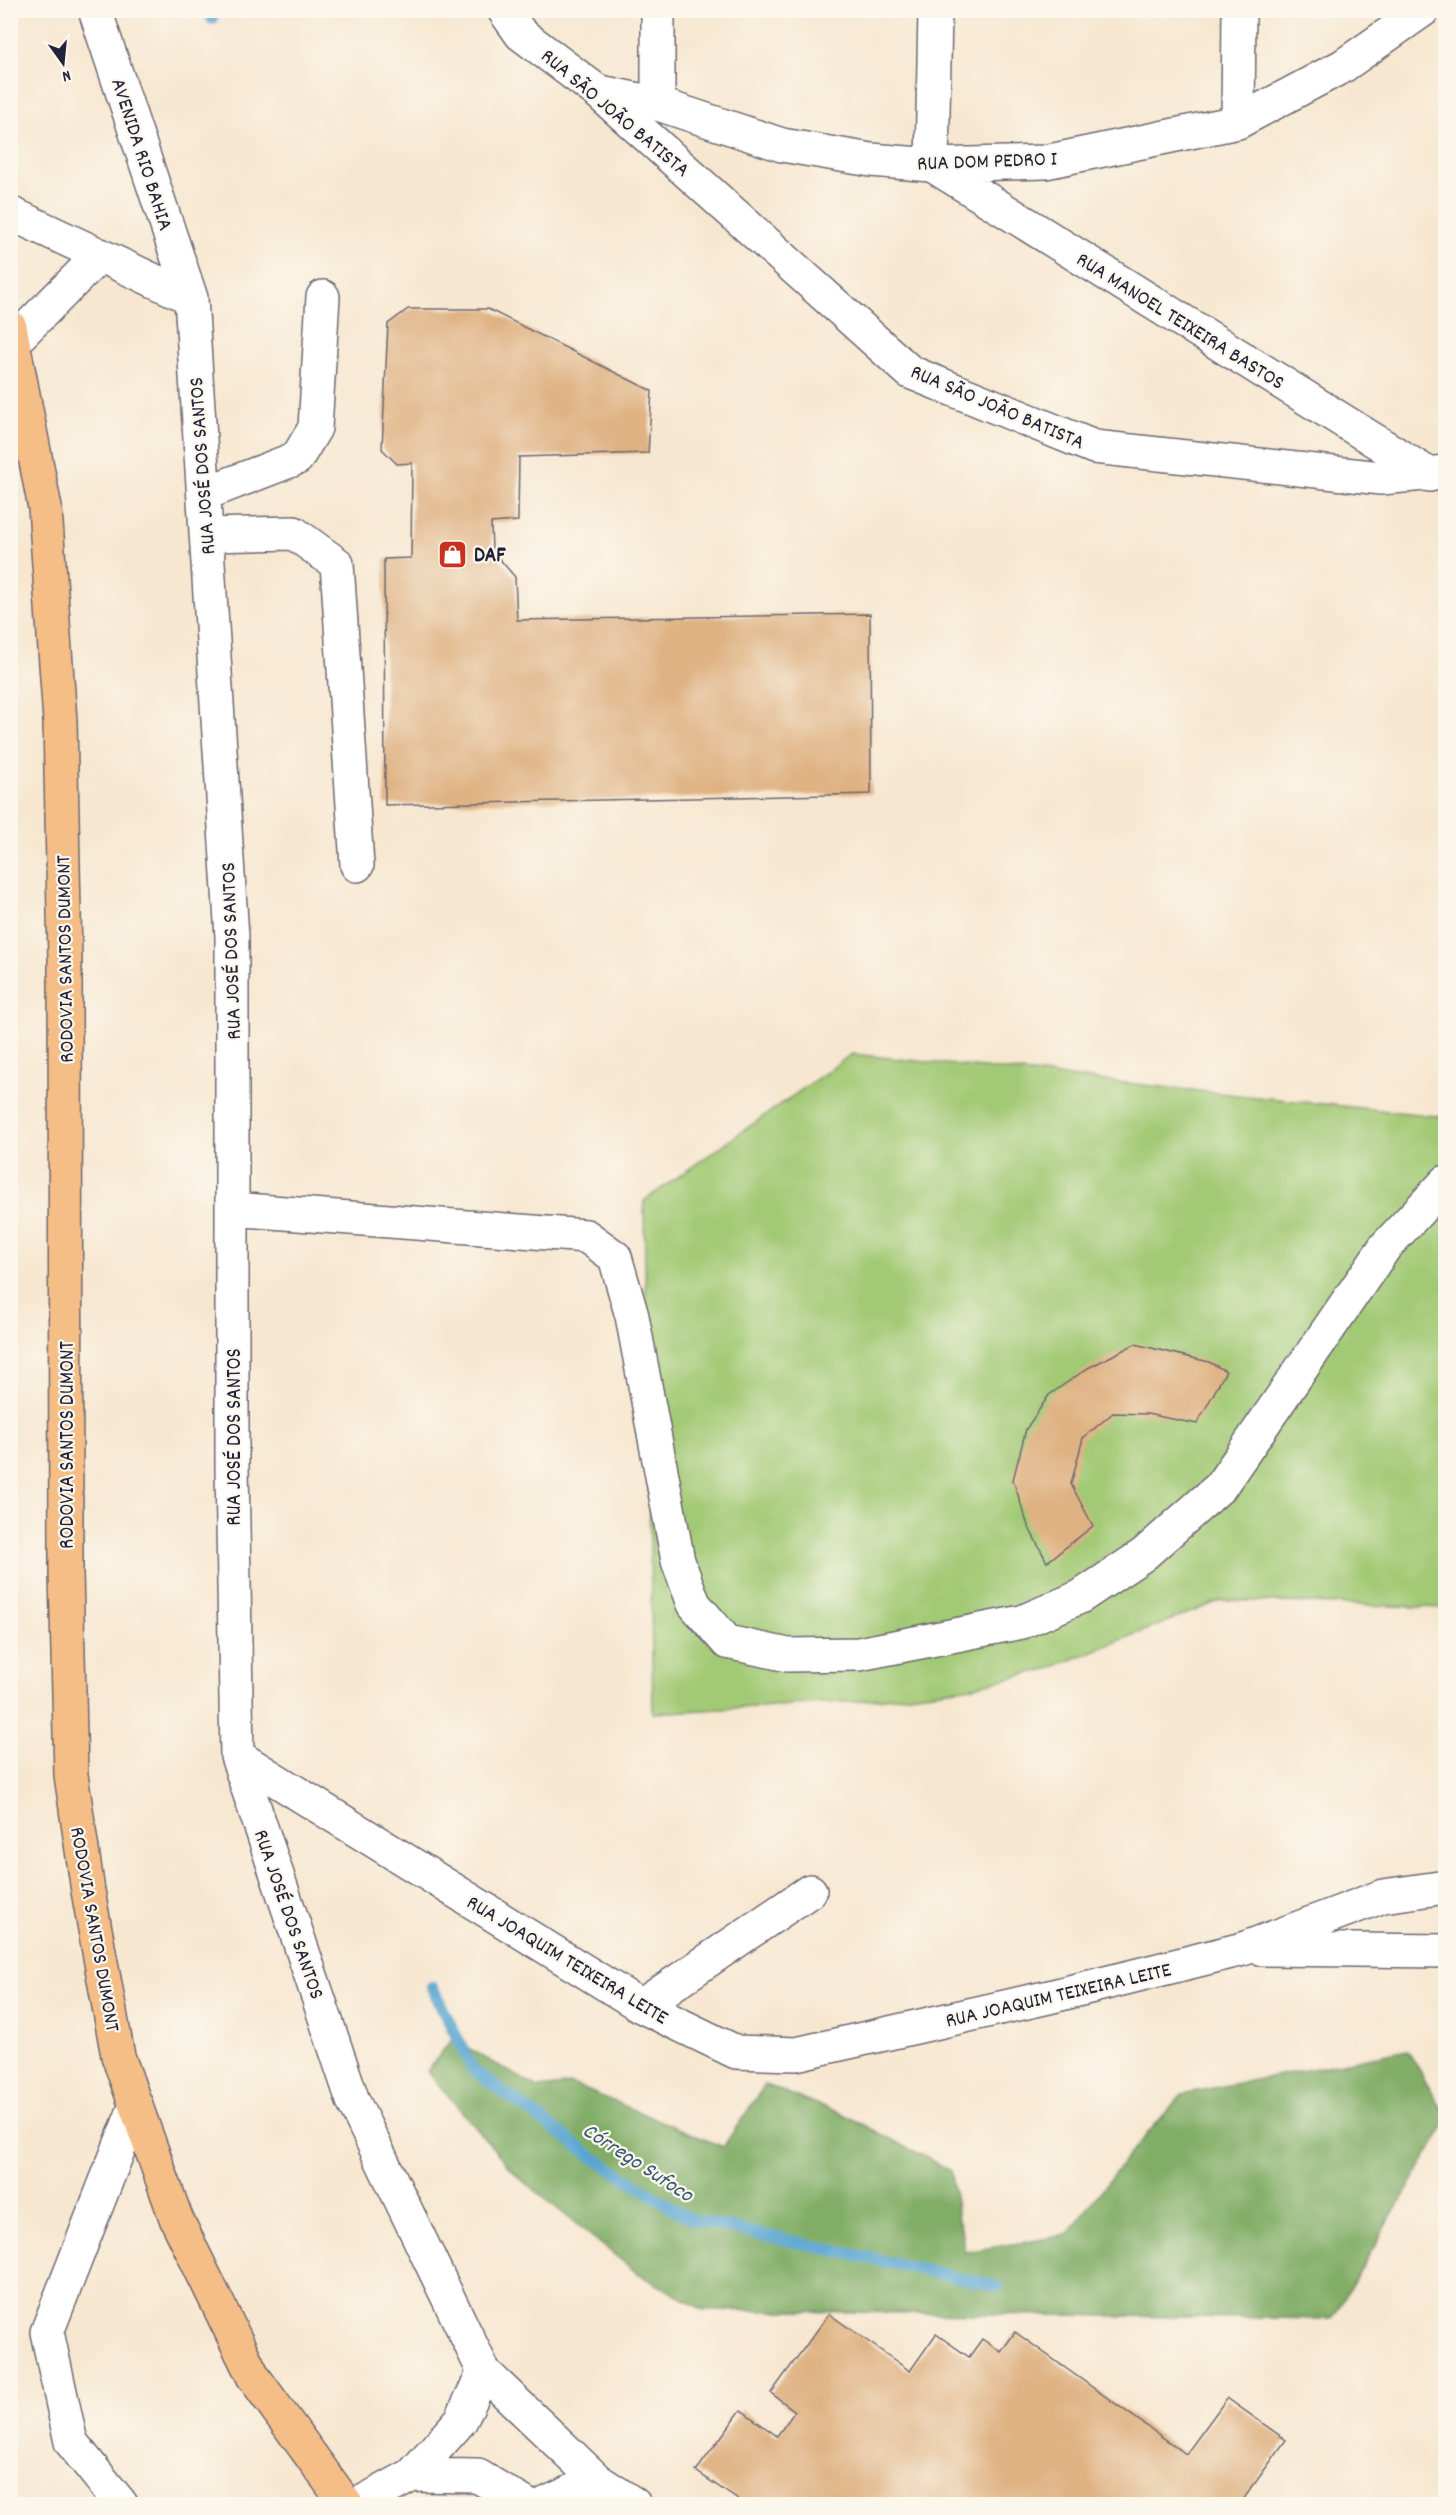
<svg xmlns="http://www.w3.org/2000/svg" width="1456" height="2515" viewBox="0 0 1456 2515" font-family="Dekko,sans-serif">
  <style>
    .green { fill: #a2c974; stroke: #627658; stroke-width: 1.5 }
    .forest { fill: #81ad66; stroke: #526850; stroke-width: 1.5 }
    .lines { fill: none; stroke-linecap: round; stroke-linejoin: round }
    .stream { stroke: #58a5d1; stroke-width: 12 }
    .building { fill: #dfb283 }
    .minor-casing { stroke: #6d676f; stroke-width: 36 }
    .highway-casing { stroke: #6d676f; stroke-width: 36 }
    .minor { stroke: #fff; stroke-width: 33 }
    .highway { stroke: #f6be87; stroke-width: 33 }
    .labels { text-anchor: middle; stroke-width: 4.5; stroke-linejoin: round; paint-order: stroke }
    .street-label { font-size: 21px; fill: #22223b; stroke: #fbf7ec }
    .poi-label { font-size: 21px; font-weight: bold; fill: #22223b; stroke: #fbf7ec; text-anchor: start }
    .water-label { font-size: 22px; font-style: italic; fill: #385677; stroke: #fbf7ec }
  </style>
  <rect width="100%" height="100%" fill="#fbf7ec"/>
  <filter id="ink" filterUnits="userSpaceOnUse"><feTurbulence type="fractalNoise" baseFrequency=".0167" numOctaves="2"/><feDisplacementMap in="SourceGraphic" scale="12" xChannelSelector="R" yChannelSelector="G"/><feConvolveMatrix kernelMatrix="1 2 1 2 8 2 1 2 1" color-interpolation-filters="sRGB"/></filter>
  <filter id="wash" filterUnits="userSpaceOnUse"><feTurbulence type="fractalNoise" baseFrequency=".008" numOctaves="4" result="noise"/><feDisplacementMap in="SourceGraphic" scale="24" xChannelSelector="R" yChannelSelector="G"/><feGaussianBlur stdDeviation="1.35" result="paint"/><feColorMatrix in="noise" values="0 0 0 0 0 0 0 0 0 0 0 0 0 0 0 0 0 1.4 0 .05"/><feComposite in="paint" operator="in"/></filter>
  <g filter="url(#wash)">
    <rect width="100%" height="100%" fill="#f7e7d0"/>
    <path class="green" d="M 852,1054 L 1445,1117 L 1445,1608 L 1222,1600 L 1048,1669 L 965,1688 L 860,1701 L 653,1713 L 644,1201 Z"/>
    <path class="forest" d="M 452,2039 L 538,2088 L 572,2084 L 723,2147 L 765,2085 L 841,2113 L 950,2170 L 965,2252 L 1067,2235 L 1128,2156 L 1182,2094 L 1408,2050 L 1445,2114 L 1445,2125 L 1332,2319 L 703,2310 L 638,2274 L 517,2176 L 427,2071 Z"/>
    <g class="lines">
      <path class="stream" d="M 212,10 L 212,19
        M 432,1987 L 473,2070 L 594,2158 L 690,2219 L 997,2286"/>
    </g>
    <g id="blocks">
      <path class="building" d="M 408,309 L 488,309 L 652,391 L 648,453 L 519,457 L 518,521 L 491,523 L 492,550 L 515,577 L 517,620 L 870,614 L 871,794 L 385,805 L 384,559 L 411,558 L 412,463 L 397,464 L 382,449 L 388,324 Z
        M 1135,1344 L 1209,1362 L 1226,1371 L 1197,1424 L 1147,1414 L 1113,1413 L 1083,1438 L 1071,1484 L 1093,1526 L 1047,1562 L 1028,1526 L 1013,1480 L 1026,1429 L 1049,1395 L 1088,1368 Z
        M 829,2314 L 910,2371 L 936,2334 L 969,2357 L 982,2339 L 1001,2352 L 1015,2332 L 1186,2454 L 1227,2398 L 1286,2440 L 1240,2504 L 744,2504 L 696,2471 L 741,2410 L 777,2436 L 795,2411 L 771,2393 Z"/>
    </g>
  </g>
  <g filter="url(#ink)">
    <use href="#blocks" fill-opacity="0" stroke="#6d676f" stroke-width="1.5"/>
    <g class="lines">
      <defs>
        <path id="minor" d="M 95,10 L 191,298 L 232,937 L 232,1467 L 237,1756 L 353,2101 L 484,2372 L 597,2480
          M 504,10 L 521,34 L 598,92 L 910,372 L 1094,447 L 1381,478 L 1446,472
          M 658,10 L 658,104
          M 935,10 L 932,165 L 1430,475
          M 600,92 L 658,104 L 782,145 L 871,160 L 932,165 L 1045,162 L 1238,122 L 1343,66 L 1423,10
          M 1238,122 L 1239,10
          M 10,213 L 191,298
          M 13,342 L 100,255
          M 204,494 L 297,458 L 315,428 L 323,297
          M 206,535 L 294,533 L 337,564 L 357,865
          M 232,1209 L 586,1236 L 615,1257 L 632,1316 L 678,1561 L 694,1604 L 727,1642 L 788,1655 L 859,1654 L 1022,1622 L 1080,1597 L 1143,1555 L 1220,1487 L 1385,1247 L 1446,1182
          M 237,1756 L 641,2006 L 736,2052 L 796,2054 L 1049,1997 L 1243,1949 L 1383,1896 L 1446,1887
          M 1263,1949 L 1446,1951
          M 641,2006 L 810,1891
          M 412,2475 L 478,2476 L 525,2504
          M 121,2504 L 71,2442 L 47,2332 L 136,2105
          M 359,2504 L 412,2475 L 461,2420 L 484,2372
          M 545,2504 L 597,2480 L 634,2504"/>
        <path id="highway" d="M 10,327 L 45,508 L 60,721 L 65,960 L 66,1573 L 71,1775 L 88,1891 L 118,2056 L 176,2218 L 253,2376 L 346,2504"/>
      </defs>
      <use href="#minor" class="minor-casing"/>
      <use href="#highway" class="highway-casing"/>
      <use href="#minor" class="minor"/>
      <use href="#highway" class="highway"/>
    </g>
  </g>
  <defs>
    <symbol id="shop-square" viewBox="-11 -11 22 22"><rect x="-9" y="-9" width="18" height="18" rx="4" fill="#c8321e" stroke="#fbf7ec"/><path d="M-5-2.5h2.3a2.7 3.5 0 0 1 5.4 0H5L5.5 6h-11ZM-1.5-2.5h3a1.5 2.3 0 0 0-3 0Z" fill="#fff"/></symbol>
  </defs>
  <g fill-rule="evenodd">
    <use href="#shop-square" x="436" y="538" width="33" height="33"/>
  </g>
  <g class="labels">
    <g class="street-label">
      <text transform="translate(616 112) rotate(40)" y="7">RUA SÃO JOÃO BATISTA</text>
      <text transform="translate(143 154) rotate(72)" y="7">AVENIDA RIO BAHIA</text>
      <text transform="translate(987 160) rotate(-2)" y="7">RUA DOM PEDRO I</text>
      <text transform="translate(1181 320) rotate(32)" y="7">RUA MANOEL TEIXEIRA BASTOS</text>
      <text transform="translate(998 406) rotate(23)" y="7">RUA SÃO JOÃO BATISTA</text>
      <text transform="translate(201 466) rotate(-94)" y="7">RUA JOSÉ DOS SANTOS</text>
      <text transform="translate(230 951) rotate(-92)" y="7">RUA JOSÉ DOS SANTOS</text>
      <text transform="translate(64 959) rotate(-91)" y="7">RODOVIA SANTOS DUMONT</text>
      <text transform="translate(233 1437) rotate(-90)" y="7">RUA JOSÉ DOS SANTOS</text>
      <text transform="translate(66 1445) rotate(-90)" y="7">RODOVIA SANTOS DUMONT</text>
      <text transform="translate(290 1914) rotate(71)" y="7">RUA JOSÉ DOS SANTOS</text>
      <text transform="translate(96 1929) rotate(80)" y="7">RODOVIA SANTOS DUMONT</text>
      <text transform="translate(568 1959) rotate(31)" y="7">RUA JOAQUIM TEIXEIRA LEITE</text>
      <text transform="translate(1058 1994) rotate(-13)" y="7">RUA JOAQUIM TEIXEIRA LEITE</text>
    </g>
    <g class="poi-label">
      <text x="474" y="561">DAF</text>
    </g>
    <g class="water-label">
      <text transform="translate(639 2161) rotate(33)" y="8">Córrego Sufoco</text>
    </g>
  </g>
  <rect width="1456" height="2515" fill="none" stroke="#fbf7ec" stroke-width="36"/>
  <g transform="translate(63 63) rotate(165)" stroke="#fbf7ec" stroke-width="4.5" paint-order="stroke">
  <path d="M0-4.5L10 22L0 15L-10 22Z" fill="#22223b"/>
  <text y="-9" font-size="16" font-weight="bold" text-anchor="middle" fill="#22223b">N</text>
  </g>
</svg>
